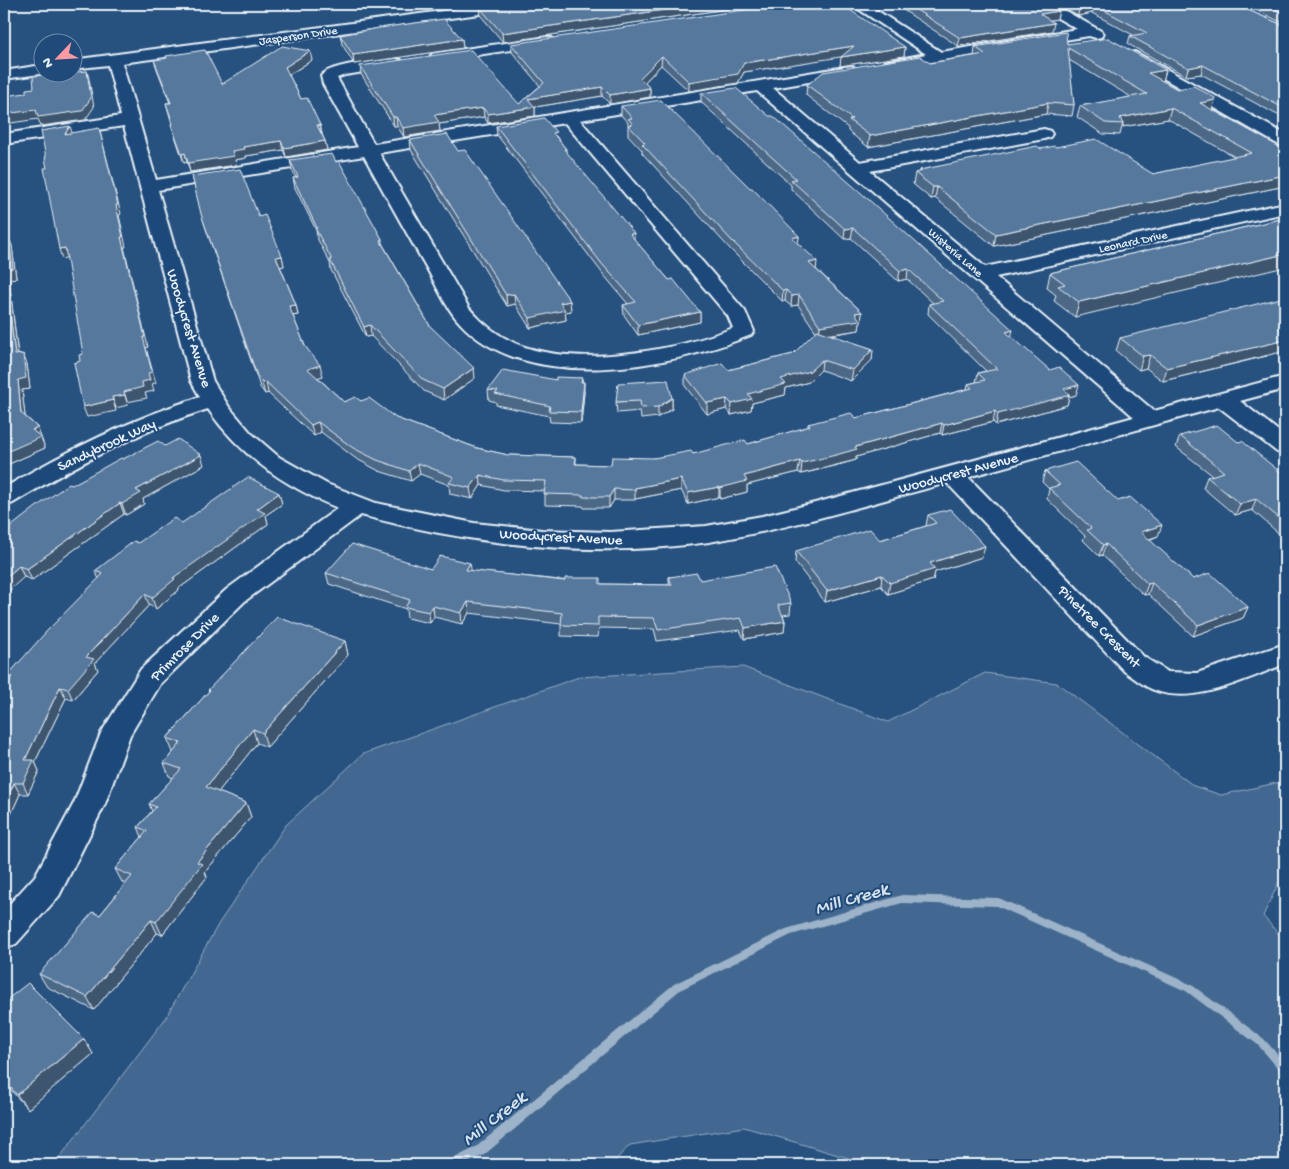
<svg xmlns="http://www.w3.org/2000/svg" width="1289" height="1169" viewBox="0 0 1289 1169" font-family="'Gochi Hand',sans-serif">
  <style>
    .green { fill: #436891; stroke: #96acc4 }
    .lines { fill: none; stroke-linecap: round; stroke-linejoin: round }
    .stream { fill: #9db3c9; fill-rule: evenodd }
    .minor-casing { stroke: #e8f1f8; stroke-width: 4 }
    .minor { fill: #1f4a7a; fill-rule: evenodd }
    .wall { fill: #4b6787; stroke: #e8f1f8 }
    .shaded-wall { fill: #3d546e; stroke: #e8f1f8 }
    .building { fill: #57789d; stroke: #e8f1f8 }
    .labels { text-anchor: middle; stroke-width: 4; stroke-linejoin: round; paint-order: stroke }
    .far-street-label { font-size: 12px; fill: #e8f1f8; stroke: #1f4a7a }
    .street-label { font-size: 15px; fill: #e8f1f8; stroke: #1f4a7a }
    .near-water-label { font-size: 19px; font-style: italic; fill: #d5e2ec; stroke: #1f4a7a }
  </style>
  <rect width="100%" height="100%" fill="#27517f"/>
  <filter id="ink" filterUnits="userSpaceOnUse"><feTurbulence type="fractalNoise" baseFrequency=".02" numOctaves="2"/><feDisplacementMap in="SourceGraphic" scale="10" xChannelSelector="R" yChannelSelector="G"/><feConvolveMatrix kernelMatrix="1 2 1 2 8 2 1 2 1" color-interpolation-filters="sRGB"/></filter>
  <g filter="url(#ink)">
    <path class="green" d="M 743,667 L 888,722 L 985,673 L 1057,683 L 1194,786 L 1221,795 L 1285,781 L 1285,880 L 1279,882 L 1263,916 L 1282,938 L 1285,937 L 1285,1165 L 856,1165 L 848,1158 L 744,1127 L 630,1145 L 611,1165 L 54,1165 L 165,1019 L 219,923 L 286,825 L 363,754 L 579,677 Z"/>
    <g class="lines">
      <path class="stream" d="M 902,895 L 998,898 L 1001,899 L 1192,985 L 1264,1039 L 1285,1063 L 1285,1075 L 1282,1073 L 1258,1045 L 1186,991 L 997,906 L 902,903 L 791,935 L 680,990 L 484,1155 L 463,1165 L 448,1165 L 449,1161 L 476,1147 L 674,984 L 786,929 Z"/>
      <defs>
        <path id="minor" d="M 495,4 L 531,4 L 524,8 L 122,63 L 156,180 L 358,147 L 323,84 L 321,76 C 331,63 380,61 396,59 L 401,60 L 403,63 L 401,66 L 396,67 L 345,75 L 337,78 L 374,144 L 851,66 L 856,68 L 859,71 L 856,74 L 773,88 L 860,162 L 1044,129 L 1050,131 L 1052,134 L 1050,137 L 1044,139 L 870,171 L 985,267 L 1285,203 L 1285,213 L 996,277 L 1154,411 L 1285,376 L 1285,389 L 1240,401 L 1285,436 L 1285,454 L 1277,452 L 1219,407 L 968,477 L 1144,657 L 1168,672 L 1197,673 L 1285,644 L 1285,664 C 1247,678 1194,706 1154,690 C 1143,686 1133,677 1124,671 L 947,483 C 868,504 790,529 709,542 C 594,559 472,545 361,515 L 245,601 L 161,683 L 130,735 L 105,804 L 59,896 L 16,944 L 4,948 L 4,910 L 35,876 L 74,803 L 101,733 L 141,669 L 227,589 L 338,508 C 286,487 240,456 208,409 C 138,431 75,466 13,503 L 4,506 L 4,488 C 66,451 131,419 200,397 L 191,381 L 124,126 L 4,144 L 4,134 L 121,116 L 108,65 L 72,69 L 72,60 ZM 757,91 L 1134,417 L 815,503 L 762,516 L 706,526 L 610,532 L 542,530 L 474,523 L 376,503 L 327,484 L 279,457 L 251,433 L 229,407 L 213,381 L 158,190 L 364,156 C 384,192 404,229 425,265 C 436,284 445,307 460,323 C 526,395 672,368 751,335 L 754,331 L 745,311 L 580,120 ZM 565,123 L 728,316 L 733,328 C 678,350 585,366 528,348 C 505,341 484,326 469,308 L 379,153 Z
          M 851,4 L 867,4 L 941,52 L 1077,29 L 1038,7 L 1036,4 L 1053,4 L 1101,31 L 1103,34 L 1101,37 L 1096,38 L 1089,36 L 889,69 L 884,68 L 882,65 L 884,62 L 926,54 Z
          M 547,37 L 552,38 L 554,41 L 552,44 L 437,61 L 432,60 L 430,57 L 432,54 L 437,53 Z
          M 1135,52 L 1285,134 L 1285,146 L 1279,145 L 1130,59 L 1128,56 L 1130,53 Z
          M 42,65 L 42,72 L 47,73 L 4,79 L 4,71 Z"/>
      </defs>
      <use href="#minor" class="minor-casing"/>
      <use href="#minor" class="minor"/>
    </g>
    <path class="wall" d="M 509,4 L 761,4 L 503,42 L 481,16 L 480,8 Z
      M 894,4 L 1048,4 L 1059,11 L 1057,19 L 1050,20 L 1052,31 L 958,46 Z
      M 1056,4 L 1234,4 L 1285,26 L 1285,119 L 1201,74 L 1186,76 L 1128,44 L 1130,36 L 1133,35 L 1092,13 L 1078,16 Z
      M 1243,4 L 1285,4 L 1285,24 Z
      M 340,35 L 462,39 L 463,48 L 354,64 L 342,44 Z
      M 511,44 L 905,47 L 904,56 L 840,66 L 842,56 L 744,72 L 738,83 L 689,91 L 661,65 L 644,83 L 650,88 L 650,97 L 610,104 L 602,96 L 535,107 L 535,116 L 488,123 L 484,117 L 439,124 L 440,131 L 404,137 L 397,126 L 394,126 L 361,74 L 360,66 L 519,104 L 540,86 L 512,52 Z
      M 1067,44 L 1166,70 L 1163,81 L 1161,81 L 1177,89 L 1215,100 L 1212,109 L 1285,150 L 1285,186 L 994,246 L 935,198 L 931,199 L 913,184 L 915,173 L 920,172 L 920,170 L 1041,149 L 1056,147 L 1153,174 L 1235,157 L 1168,119 L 1122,127 L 1120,135 L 1103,134 L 1077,117 L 1080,106 L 1131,97 L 1069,60 L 1074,105 L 1072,116 L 1046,114 L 868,147 L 848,131 L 848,128 L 806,95 L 807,85 L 974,56 L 975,47 Z
      M 166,56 L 222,84 L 312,60 L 289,75 L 301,99 L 320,125 L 322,134 L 325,141 L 327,150 L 286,157 L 283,150 L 246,156 L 246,158 L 235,160 L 236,165 L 190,172 L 187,162 L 184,163 L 171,124 L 172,124 L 166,103 L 170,103 L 157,69 L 154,60 L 167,58 Z
      M 701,93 L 1011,336 L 1076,395 L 1069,397 L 1067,405 L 996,425 L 993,422 L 942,435 L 940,433 L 856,457 L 856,460 L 835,466 L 801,474 L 798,472 L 747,485 L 747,492 L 720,499 L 719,497 L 688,504 L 681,490 L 635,499 L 635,500 L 614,500 L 609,508 L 584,508 L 583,506 L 545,505 L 545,491 L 504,490 L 481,485 L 472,499 L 450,494 L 449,485 L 420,474 L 411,481 L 379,471 L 355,458 L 321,432 L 314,436 L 268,393 L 265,394 L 260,387 L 204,223 L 192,176 L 259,217 L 282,256 L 284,266 L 280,266 L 296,305 L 298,315 L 293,316 L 305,346 L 323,376 L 317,377 L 344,402 L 361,401 L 396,418 L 477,448 L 508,455 L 576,457 L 576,464 L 611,465 L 654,458 L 693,454 L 748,444 L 808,427 L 808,424 L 856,418 L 967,389 L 968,384 L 976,382 L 978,373 L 986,371 L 928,314 L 929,304 L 933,303 L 907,279 L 898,281 L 851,238 L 844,239 L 791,189 L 791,185 L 701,102 Z
      M 621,106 L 799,236 L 798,243 L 816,269 L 862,312 L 861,323 L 860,323 L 859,330 L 830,335 L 873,349 L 872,360 L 851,381 L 821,370 L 809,382 L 786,388 L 785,395 L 752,403 L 751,410 L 731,415 L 726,409 L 707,414 L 685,386 L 685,375 L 728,370 L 793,354 L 816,332 L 798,305 L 791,306 L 785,301 L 782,301 L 732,251 L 642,153 L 642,150 L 628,135 L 628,123 L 621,115 Z
      M 496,126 L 556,136 L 566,149 L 566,152 L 634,239 L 669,280 L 700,312 L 700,322 L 638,335 L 624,315 L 623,305 L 628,304 L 603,274 L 497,135 Z
      M 410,140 L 458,151 L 570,301 L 571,311 L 565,312 L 566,320 L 530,328 L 515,304 L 507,306 L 411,150 Z
      M 290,160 L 336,162 L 382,239 L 382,243 L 430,326 L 475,378 L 444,400 L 424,391 L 371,336 L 366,337 L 331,270 L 330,263 L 317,238 L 316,230 L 295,188 L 293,178 L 296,178 L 292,170 Z
      M 4,204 L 8,236 L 12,246 L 16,278 L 9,279 L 18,355 L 27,364 L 30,389 L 22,390 L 25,416 L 37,427 L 45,448 L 9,464 L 7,462 L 4,464 Z
      M 1285,218 L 1075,317 L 1054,301 L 1056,295 L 1047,288 L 1050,273 Z
      M 1120,338 L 1267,356 L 1163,381 L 1146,368 L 1139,370 L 1116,351 Z
      M 582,378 L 584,393 L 581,423 L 550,422 L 549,416 L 496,405 L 496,402 L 489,400 L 488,390 L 556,380 Z
      M 672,398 L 672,409 L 658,417 L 641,419 L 640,411 L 617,413 L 616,402 Z
      M 1180,436 L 1238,442 L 1285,476 L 1285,539 L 1252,510 L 1235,515 L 1203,488 L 1207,477 L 1212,475 L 1176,447 Z
      M 165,446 L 204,465 L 143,499 L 144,504 L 126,515 L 124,514 L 32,580 L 24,577 L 4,532 L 72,485 L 123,459 Z
      M 1045,471 L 1158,536 L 1149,540 L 1193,579 L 1248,607 L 1243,618 L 1193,636 L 1148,594 L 1144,595 L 1102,555 L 1099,556 L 1083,540 L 1085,536 L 1047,499 L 1049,489 L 1042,482 Z
      M 279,493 L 282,504 L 266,515 L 268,524 L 178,589 L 179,590 L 156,609 L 149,605 L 95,663 L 98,670 L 73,700 L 66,698 L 35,762 L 39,771 L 28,794 L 20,794 L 7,823 L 4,823 L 4,691 L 10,679 L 8,675 L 99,579 L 95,571 L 138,543 L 182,523 Z
      M 928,515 L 982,557 L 935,572 L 933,580 L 888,594 L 881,586 L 825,602 L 795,562 L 796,551 L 880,540 L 926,526 Z
      M 431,569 L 471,571 L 600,584 L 669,585 L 669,577 L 700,580 L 791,603 L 790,614 L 783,615 L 785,621 L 784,632 L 744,639 L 740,630 L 657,641 L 654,629 L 599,628 L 598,637 L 561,636 L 561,624 L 469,613 L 462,624 L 434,617 L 430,623 L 407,618 L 406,609 L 329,584 L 326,573 Z
      M 345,641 L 348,655 L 267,747 L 257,743 L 218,792 L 246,803 L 251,817 L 205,872 L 207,877 L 162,935 L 157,933 L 94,1010 L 47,987 L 39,974 L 100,915 L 125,884 L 122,882 L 115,869 L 142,837 L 138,827 L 152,811 L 149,804 L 173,778 L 169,776 L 164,763 L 173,752 L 167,738 L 209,691 L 208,690 Z
      M 4,1002 L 84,1039 L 93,1054 L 28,1109 L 4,1083 Z"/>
    <path class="shaded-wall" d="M 106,4 L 143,4 L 108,8 Z
      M 706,4 L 761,4 L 503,42 L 502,33 Z
      M 1094,5 L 1092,13 L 1078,16 L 1079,7 Z
      M 1059,11 L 1057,19 L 1038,22 L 1040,14 Z
      M 1054,23 L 1052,31 L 958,46 L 960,38 Z
      M 462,39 L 463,48 L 354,64 L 353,55 Z
      M 854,46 L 853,55 L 744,72 L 738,83 L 689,91 L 689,82 L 744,63 Z
      M 905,47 L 904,56 L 840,66 L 841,57 Z
      M 310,51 L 312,60 L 287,76 L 285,67 Z
      M 662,56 L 661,65 L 640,87 L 640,78 Z
      M 1203,65 L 1201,74 L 1186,76 L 1188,68 Z
      M 1166,70 L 1163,81 L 1146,84 L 1148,73 Z
      M 87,71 L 89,79 L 94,107 L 85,120 L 41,126 L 38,119 L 4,124 L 4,114 Z
      M 602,87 L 602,96 L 529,108 L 528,99 Z
      M 650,88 L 650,97 L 610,104 L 610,95 Z
      M 1215,100 L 1212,111 L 1200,103 Z
      M 1048,103 L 1046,114 L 868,147 L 870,136 Z
      M 535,107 L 535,116 L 488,123 L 488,114 Z
      M 483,108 L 484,117 L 439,124 L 440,131 L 404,137 L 403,128 L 434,115 Z
      M 1171,108 L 1168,119 L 1122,127 L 1123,124 L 1120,118 Z
      M 393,117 L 396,117 L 397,126 L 394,126 Z
      M 317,125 L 320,125 L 322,134 Z
      M 70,126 L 73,136 L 65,134 Z
      M 99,128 L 121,214 L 119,215 L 126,247 L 124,247 L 148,347 L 146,348 L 156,383 L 152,384 L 154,391 L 145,393 L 147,398 L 127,402 L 124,392 L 142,382 L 148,373 L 143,337 L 121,237 Z
      M 4,136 L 7,145 L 9,159 L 4,159 Z
      M 281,141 L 283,150 L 246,156 L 246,158 L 235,160 L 236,165 L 190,172 L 188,163 L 232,151 L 243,147 Z
      M 325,141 L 327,150 L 286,157 L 284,148 Z
      M 185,153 L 187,162 L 184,163 L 182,154 Z
      M 1285,175 L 1285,186 L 994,246 L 996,234 Z
      M 933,187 L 937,187 L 935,198 L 931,199 Z
      M 4,204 L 9,246 L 6,236 L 4,222 Z
      M 853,228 L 851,238 L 844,239 L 845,229 Z
      M 634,233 L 634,243 L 630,234 Z
      M 8,236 L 12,246 L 16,278 L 9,279 L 19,366 L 15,355 L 5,269 Z
      M 799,236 L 798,246 L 792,238 Z
      M 65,248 L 68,257 L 62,259 L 59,249 Z
      M 1285,254 L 1285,267 L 1075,317 L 1079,302 Z
      M 282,256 L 284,266 L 278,267 L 276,257 Z
      M 817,261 L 816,271 L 809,263 Z
      M 908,269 L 907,279 L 898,281 L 900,271 Z
      M 786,290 L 785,301 L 782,301 L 783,291 Z
      M 514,294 L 515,304 L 507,306 L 506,295 Z
      M 799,295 L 798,305 L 791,306 L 792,296 Z
      M 570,301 L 571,311 L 565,312 L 566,320 L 530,328 L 530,318 L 560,303 Z
      M 296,305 L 298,315 L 291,316 L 289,306 Z
      M 700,312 L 700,322 L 638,335 L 638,325 Z
      M 862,312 L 861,323 L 860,323 L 859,330 L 819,336 L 820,326 L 855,313 Z
      M 370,325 L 371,336 L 366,337 L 364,327 Z
      M 1013,330 L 1010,341 L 1006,332 Z
      M 1285,340 L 1285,351 L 1163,381 L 1167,368 Z
      M 873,349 L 872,360 L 851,381 L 853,370 Z
      M 23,354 L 27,364 L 30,389 L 22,390 L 26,424 L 21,413 L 18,380 Z
      M 1150,355 L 1146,368 L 1139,370 L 1143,356 Z
      M 822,360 L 821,370 L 809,382 L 786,388 L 785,395 L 752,403 L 751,410 L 731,415 L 732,404 L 748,394 Z
      M 320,365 L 323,376 L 310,380 L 308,369 Z
      M 474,368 L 475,378 L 444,400 L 443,389 Z
      M 266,382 L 268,393 L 265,394 L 262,383 Z
      M 584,382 L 584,393 L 581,423 L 581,412 Z
      M 1079,385 L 1076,395 L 1069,397 L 1067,405 L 996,425 L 998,414 L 1064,389 Z
      M 125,395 L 128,405 L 116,408 L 112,397 Z
      M 672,398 L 672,409 L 658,417 L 658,407 Z
      M 727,399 L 726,409 L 707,414 L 707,403 Z
      M 113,400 L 116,411 L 87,417 L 83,407 Z
      M 995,411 L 993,422 L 942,435 L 944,425 Z
      M 318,422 L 321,432 L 314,436 L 311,425 Z
      M 942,423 L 940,433 L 856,457 L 856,460 L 801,474 L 802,463 L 855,447 Z
      M 37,427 L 45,448 L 9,464 L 4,453 Z
      M 4,455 L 7,462 L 4,464 Z
      M 201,455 L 204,465 L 143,499 L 144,504 L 126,515 L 122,504 L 136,490 Z
      M 800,461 L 798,472 L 747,485 L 747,492 L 720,499 L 720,488 L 744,476 Z
      M 418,463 L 420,474 L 411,481 L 409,471 Z
      M 480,475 L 481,485 L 472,499 L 470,488 Z
      M 681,479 L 681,490 L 635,499 L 635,488 Z
      M 719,487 L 719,497 L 688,504 L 688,493 Z
      M 614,489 L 614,500 L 609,508 L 609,497 Z
      M 279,493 L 282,504 L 266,515 L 268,524 L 178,589 L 179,590 L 156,609 L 152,598 L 173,578 L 257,509 Z
      M 1256,499 L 1252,510 L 1235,515 L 1240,504 Z
      M 120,503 L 124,514 L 32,580 L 27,569 Z
      M 1162,525 L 1158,536 L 1137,543 L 1141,532 Z
      M 1106,544 L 1102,555 L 1099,556 L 1103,545 Z
      M 985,546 L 982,557 L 935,572 L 933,580 L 888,594 L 890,583 L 930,563 Z
      M 470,563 L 472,574 L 466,570 Z
      M 19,566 L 24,577 L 4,595 L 4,579 Z
      M 882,575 L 881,586 L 825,602 L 827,591 Z
      M 1152,583 L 1148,594 L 1144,595 L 1148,584 Z
      M 145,594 L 149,605 L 95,663 L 98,670 L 73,700 L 68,689 L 86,657 Z
      M 468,602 L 469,613 L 462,624 L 461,613 Z
      M 433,606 L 434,617 L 430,623 L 429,612 Z
      M 1248,607 L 1243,618 L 1193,636 L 1198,625 Z
      M 785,621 L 784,632 L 744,639 L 745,628 Z
      M 345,641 L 348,655 L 267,747 L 263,733 Z
      M 60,687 L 66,698 L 35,762 L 39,771 L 28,794 L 23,783 L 25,760 Z
      M 253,729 L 257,743 L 211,801 L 206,787 Z
      M 14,783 L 20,794 L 7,823 L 4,818 L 4,805 Z
      M 246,803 L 251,817 L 205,872 L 207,877 L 162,935 L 156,922 L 197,862 Z
      M 151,920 L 157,933 L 94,1010 L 87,997 Z
      M 84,1039 L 93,1054 L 28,1109 L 17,1095 Z"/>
    <path class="building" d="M 509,4 L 706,4 L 502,33 L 480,8 Z
      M 785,4 L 841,4 L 905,47 L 841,57 L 854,46 L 744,63 L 738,74 L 689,82 L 662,56 L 640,78 L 650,88 L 610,95 L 602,87 L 528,99 L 535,107 L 488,114 L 483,108 L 434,115 L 439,122 L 403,128 L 396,117 L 393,117 L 360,66 L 471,50 L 519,104 L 544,83 L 511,44 Z
      M 907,4 L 1048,4 L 1059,11 L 1040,14 L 1054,23 L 960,38 Z
      M 1073,4 L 1234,4 L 1285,26 L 1285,109 L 1203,65 L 1188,68 L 1130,36 L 1147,33 L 1094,5 L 1079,7 Z
      M 1262,4 L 1285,4 L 1285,14 Z
      M 444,19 L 462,39 L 353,55 L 340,35 L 379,28 Z
      M 1066,32 L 1067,44 L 1108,38 L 1166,70 L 1148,73 L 1177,89 L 1194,86 L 1215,98 L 1215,100 L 1200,103 L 1285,150 L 1285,175 L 996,234 L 937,187 L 933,187 L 915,173 L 922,171 L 920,170 L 1037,146 L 1041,149 L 1054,146 L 1056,147 L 1096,139 L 1153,174 L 1252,153 L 1171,108 L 1120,118 L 1123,124 L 1105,123 L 1080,106 L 1147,94 L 1068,48 L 1074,105 L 1048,103 L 870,136 L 849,120 L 852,119 L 807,85 L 823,72 L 920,56 L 930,63 L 985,54 L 975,47 Z
      M 282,46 L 310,51 L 285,67 L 301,99 L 307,98 L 320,125 L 317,125 L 325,141 L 284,148 L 281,141 L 243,147 L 244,149 L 232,151 L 234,156 L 188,163 L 185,153 L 182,154 L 171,124 L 173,124 L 166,103 L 171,103 L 154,60 L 167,58 L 166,56 L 205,50 L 222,84 Z
      M 87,71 L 91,98 L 82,111 L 38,117 L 36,110 L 4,114 L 4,96 L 26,93 L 26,89 L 34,88 L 33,76 Z
      M 736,88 L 769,116 L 773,116 L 868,199 L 1013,330 L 1006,332 L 1050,370 L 1059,367 L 1079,385 L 1064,389 L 1070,395 L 998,414 L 995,411 L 944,425 L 942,423 L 855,447 L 857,449 L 836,455 L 802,463 L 800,461 L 744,476 L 747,481 L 720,488 L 719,487 L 688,493 L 681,479 L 635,488 L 634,490 L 614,489 L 609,497 L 583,497 L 583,495 L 544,494 L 546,481 L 503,480 L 480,475 L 470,488 L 449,483 L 454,477 L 418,463 L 409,471 L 377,460 L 353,448 L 318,422 L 311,425 L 266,382 L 262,383 L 257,376 L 201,214 L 192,176 L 240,169 L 259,217 L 265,215 L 282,256 L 276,257 L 296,305 L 289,306 L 305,346 L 320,365 L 308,369 L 344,402 L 355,397 L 361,401 L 369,398 L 396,418 L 477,448 L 508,455 L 576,457 L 575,464 L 611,465 L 612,457 L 654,458 L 691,451 L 693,454 L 745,440 L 748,444 L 810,426 L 808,424 L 851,413 L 856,418 L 972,388 L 968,384 L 985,380 L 978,373 L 997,369 L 929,304 L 943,301 L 908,269 L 900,271 L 853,228 L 845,229 L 791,180 L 796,179 L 701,93 Z
      M 661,100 L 750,188 L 752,188 L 799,236 L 792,238 L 817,261 L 809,263 L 862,312 L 855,313 L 860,320 L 820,326 L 799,295 L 792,296 L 786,290 L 783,291 L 732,241 L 642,144 L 645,143 L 628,125 L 633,124 L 628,119 L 632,118 L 621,106 Z
      M 544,118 L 556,132 L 553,133 L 566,149 L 564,149 L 634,233 L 630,234 L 669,280 L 673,279 L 700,312 L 638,325 L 623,305 L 636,302 L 602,264 L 496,126 Z
      M 70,126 L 65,134 L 99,128 L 118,205 L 116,205 L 123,237 L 121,237 L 145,337 L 143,337 L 152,372 L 148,373 L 150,380 L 142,382 L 143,387 L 124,392 L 125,395 L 112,397 L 113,400 L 83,407 L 74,363 L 80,361 L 79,355 L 83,354 L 65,248 L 59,249 L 44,168 L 47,168 L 45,158 L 46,158 L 41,131 Z
      M 447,134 L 458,151 L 465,150 L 570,301 L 560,303 L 565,310 L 530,318 L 514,294 L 506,295 L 410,140 Z
      M 4,136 L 6,149 L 4,150 Z
      M 332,154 L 336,162 L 339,161 L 382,239 L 380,240 L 430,326 L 474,368 L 443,389 L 423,380 L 370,325 L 364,327 L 330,260 L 332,260 L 315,228 L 317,228 L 293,178 L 298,177 L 290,160 Z
      M 1285,218 L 1285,254 L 1079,302 L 1058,286 L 1065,284 L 1050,273 Z
      M 4,222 L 6,236 L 8,236 L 13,268 L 5,269 L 15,355 L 23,354 L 26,378 L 18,380 L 21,413 L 37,427 L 32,430 L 41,437 L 4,453 Z
      M 1285,297 L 1285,340 L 1273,343 L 1167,368 L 1150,355 L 1143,356 L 1120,338 Z
      M 817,330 L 873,349 L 853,370 L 822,360 L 810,371 L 781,379 L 786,384 L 748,394 L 752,399 L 732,404 L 727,399 L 707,403 L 685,375 L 722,363 L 728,370 L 793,354 Z
      M 503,370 L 556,380 L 556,377 L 582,378 L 581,382 L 584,382 L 581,412 L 549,411 L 550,406 L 495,394 L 498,391 L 488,390 Z
      M 668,380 L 672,398 L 658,407 L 641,408 L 640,401 L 616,402 L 618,383 Z
      M 1217,425 L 1238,442 L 1242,441 L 1285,476 L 1285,523 L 1256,499 L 1240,504 L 1207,477 L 1224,472 L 1180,436 Z
      M 178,439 L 201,455 L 136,490 L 141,493 L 122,504 L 120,503 L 27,569 L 19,566 L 4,579 L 4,532 L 36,507 L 69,484 L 72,485 L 121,458 L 123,459 L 158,441 L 165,446 Z
      M 1076,462 L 1118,501 L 1130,497 L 1162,525 L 1141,532 L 1193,579 L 1210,573 L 1248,607 L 1198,625 L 1152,583 L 1148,584 L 1106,544 L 1103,545 L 1087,530 L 1091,528 L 1049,488 L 1060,485 L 1045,471 Z
      M 248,477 L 279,493 L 257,509 L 265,513 L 173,578 L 175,579 L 152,598 L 145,594 L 86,657 L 94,659 L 68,689 L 60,687 L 25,760 L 34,760 L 23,783 L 14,783 L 4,805 L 4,691 L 12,676 L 8,675 L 46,632 L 103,574 L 95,571 L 134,541 L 138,543 L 174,518 L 182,523 Z
      M 950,509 L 985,546 L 930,563 L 935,569 L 890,583 L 882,575 L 827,591 L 796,551 L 870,529 L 880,540 L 936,523 L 928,515 Z
      M 352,544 L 431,569 L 440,556 L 470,563 L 466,570 L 565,581 L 565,578 L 600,578 L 600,584 L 672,585 L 669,577 L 697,573 L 700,580 L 775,567 L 791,603 L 778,605 L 785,621 L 745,628 L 741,618 L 658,630 L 654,618 L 598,617 L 598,626 L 561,625 L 562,613 L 468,602 L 461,613 L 433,606 L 429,612 L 405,607 L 410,600 L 326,573 Z
      M 277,617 L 345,641 L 263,733 L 253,729 L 206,787 L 246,803 L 197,862 L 202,864 L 156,922 L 151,920 L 87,997 L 39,974 L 93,912 L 100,915 L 132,876 L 115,869 L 147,831 L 138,827 L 156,807 L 149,804 L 181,769 L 164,763 L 181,743 L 167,738 L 210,690 L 208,690 Z
      M 28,983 L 84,1039 L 17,1095 L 4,1080 L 4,1002 Z"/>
  </g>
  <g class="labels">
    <g class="far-street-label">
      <text transform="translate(298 35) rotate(-8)" y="4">Jasperson Drive</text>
      <text transform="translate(1133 241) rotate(-12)" y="4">Leonard Drive</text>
      <text transform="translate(956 252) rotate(41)" y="4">Wisteria Lane</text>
    </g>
    <g class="street-label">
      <text transform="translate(190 328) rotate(73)" y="5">Woodycrest Avenue</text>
      <text transform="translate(106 444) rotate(-25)" y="5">Sandybrook Way</text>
      <text transform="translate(958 472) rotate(-15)" y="5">Woodycrest Avenue</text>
      <text transform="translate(561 536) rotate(3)" y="5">Woodycrest Avenue</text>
      <text transform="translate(1100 626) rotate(45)" y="5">Pinetree Crescent</text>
      <text transform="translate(184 646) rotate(-45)" y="5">Primrose Drive</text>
    </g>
    <g class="near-water-label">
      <text transform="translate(851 897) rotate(-16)" y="7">Mill Creek</text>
      <text transform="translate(493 1117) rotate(-38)" y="7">Mill Creek</text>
    </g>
  </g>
  <rect width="1289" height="1169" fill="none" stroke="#1f4a7a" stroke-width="20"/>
  <rect x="10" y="10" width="1269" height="1149" fill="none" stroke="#e8f1f8" stroke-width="2" filter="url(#ink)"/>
  <g transform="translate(58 58) rotate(245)"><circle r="24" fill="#1f4a7a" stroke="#6f8dac"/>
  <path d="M0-4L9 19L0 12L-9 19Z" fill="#ff9aa2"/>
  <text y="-8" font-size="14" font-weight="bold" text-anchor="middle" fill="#e8f1f8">N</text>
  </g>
</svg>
